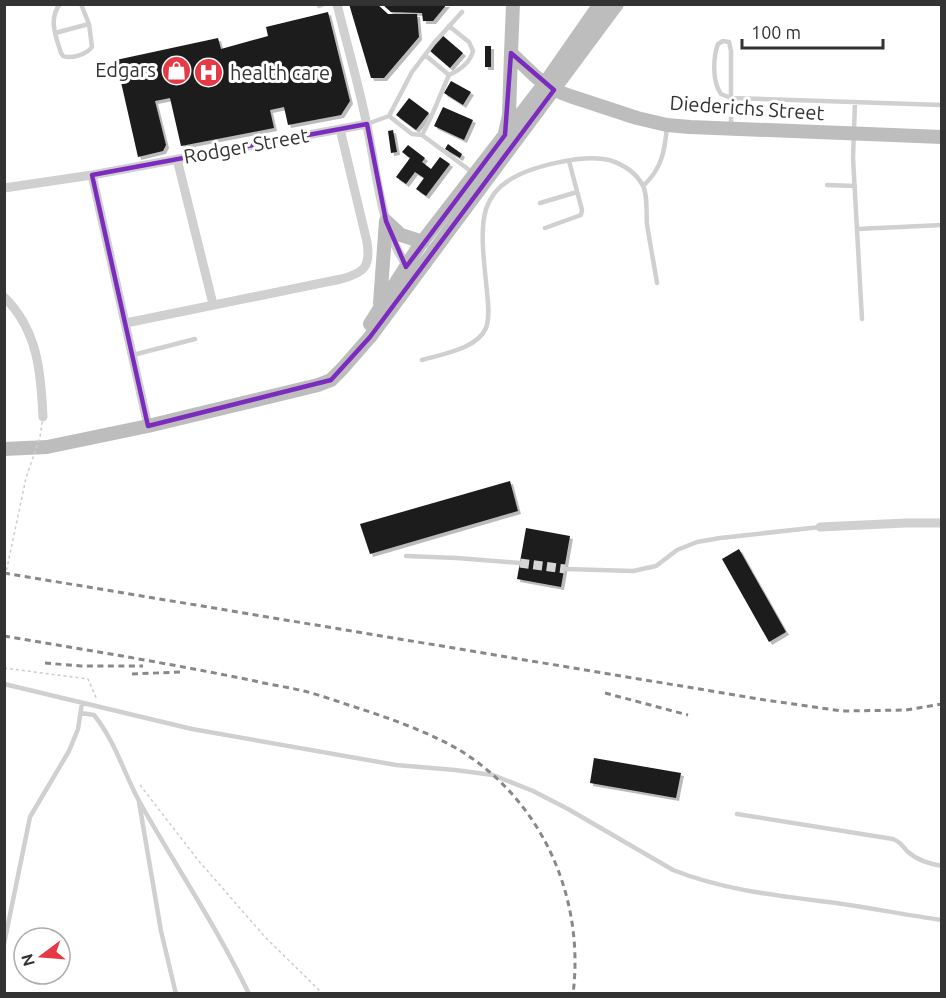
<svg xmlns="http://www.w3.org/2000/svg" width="946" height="998" viewBox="0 0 946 998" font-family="Ubuntu,sans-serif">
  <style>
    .building { fill: #1a1a1a; filter: url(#shadow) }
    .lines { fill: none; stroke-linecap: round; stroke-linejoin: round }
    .street-tunnel { stroke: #d6d6d6; stroke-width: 9; stroke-dasharray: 9 4.5; stroke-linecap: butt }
    .path { stroke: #cdcdcd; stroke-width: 1.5; stroke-dasharray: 3 3; stroke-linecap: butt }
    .lane { stroke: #d0d0d0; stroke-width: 4.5 }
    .street { stroke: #d0d0d0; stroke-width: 9 }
    .secondary { stroke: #bdbdbd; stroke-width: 14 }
    .rail { stroke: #888; stroke-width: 3; stroke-dasharray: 6 4.5; stroke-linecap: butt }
    .path-bridge { stroke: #cdcdcd; stroke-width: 1.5; stroke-dasharray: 3 3; stroke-linecap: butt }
    .marked { fill: none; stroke: #7b2cbf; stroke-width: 4.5; stroke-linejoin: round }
    .labels { text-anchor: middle; stroke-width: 6; stroke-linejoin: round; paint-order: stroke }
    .poi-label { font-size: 20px; fill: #333; stroke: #fff; text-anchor: end }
    .street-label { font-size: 20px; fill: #333; stroke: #fff }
  </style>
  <defs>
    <filter id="shadow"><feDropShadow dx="3" dy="3" stdDeviation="0" flood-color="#0004"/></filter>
  </defs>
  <rect width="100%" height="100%" fill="#fff"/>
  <path class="building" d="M 349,4 L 377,4 L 388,14 L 417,14 L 419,37 L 384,78 L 371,78 Z
    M 382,4 L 447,4 L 433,21 L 423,21 L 422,13 L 391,12 Z
    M 328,12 L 350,101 L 341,115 L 288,125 L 284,107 L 270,110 L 274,128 L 181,146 L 170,98 L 155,101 L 166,145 L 163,151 L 138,157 L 116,60 L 218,38 L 221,49 L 268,36 L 266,27 Z
    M 442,35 L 463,53 L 450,68 L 429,50 Z
    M 485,46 L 491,46 L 491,67 L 485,67 Z
    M 451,81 L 471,92 L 463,105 L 444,93 Z
    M 409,98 L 429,113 L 416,130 L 396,115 Z
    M 443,107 L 473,120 L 464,140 L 434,126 Z
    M 393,130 L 397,152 L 391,153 L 388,131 Z
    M 448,144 L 462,154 L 460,158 L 445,149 Z
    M 408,145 L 425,158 L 422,162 L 431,169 L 440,157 L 450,164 L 426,196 L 416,189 L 424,178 L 415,172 L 406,184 L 396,177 L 410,158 L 402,152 Z
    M 510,481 L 518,511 L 370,554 L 360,524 Z
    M 526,528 L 570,536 L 561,587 L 517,579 Z
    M 739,549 L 786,632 L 769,642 L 722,559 Z
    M 594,758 L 681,773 L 676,798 L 590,783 Z"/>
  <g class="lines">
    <path class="street-tunnel" d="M 520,563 L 565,569"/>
    <path class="path" d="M 4,668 L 88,679 L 97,700
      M 140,785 L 198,860 L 265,937 L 323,994"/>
    <path class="lane" d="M 60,4 C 48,19 56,37 61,53 L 63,56 C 71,59 86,55 92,47 L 89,24 L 81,4
      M 319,6 L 324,4
      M 55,33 L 89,24
      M 425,55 L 449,75
      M 855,102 L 853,158 L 862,319
      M 389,116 L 412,134 L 422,135 L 472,172
      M 367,124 L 389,116 L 412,72 L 434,43 L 462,12
      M 731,126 L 731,51 L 729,42 L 723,41 L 718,44 C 713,57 712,82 721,94 L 731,98 L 942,105
      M 422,135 C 433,115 440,95 449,75 C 460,70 470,63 473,51 L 469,42 L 449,26
      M 827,185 L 855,186
      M 643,186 C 662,169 665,150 667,126
      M 540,203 L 577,192
      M 545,228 L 581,215 L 582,210 L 569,161
      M 857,229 L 942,225
      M 133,355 L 195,339
      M 422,360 C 442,354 477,349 486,328 C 490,317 488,303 487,292 C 485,268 479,232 486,209 C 490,198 498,187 508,181 C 530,166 583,154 609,160 C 622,164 635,172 642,184 C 648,193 646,213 647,224 C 650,244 654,264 657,283
      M 406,556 L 457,558 L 520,563
      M 565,569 L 633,571 L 656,566 L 677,550 L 697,542 L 720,538 L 820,527
      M 4,684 L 192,729 L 396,765 L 455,770 L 493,775 L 533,791 L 568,809 L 673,870 C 726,891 781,896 836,903 C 871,908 906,915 942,920
      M 81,713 L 94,715 C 115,741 124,773 139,801 C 175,865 217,927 249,994
      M 139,802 L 161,931 L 176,994
      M 737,814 L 893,839 C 901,842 903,847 908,852 C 917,860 930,864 942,866
      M 4,944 L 30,817 L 69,751 L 78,729 L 82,703"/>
    <path class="street" d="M 337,4 C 347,45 359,85 367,126 C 377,171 380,230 408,267
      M 177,159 L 213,304
      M 92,175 L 148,426
      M 4,188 L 92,175 L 367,124
      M 4,297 C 38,330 41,373 43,417
      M 126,323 L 341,279 C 364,273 371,267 367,242 L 340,129
      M 820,527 L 906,523 L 942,523"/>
    <path class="secondary" d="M 513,4 L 511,53 L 536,77 L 554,90 L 570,96 L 637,118 L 667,125 L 690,127 L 942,137
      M 505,133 L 509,115 L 511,53
      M 386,221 L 401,235 L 423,242
      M 380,303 L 386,221
      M 370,324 L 419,246 L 545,83 L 600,4
      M 4,449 L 47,447 L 148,426 L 318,385 L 331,380 L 342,369 L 370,337 L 617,4"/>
    <path class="rail" d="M 4,573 L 765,700 L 842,711 L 906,710 L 942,704
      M 4,636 C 88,650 172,664 255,681 C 271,685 288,687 304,691 C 323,696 342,703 361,709 C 392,719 433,734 461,751 C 543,802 585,899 573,994
      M 45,663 L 81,666 L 143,666
      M 132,674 L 180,672
      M 605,693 L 688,715"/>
    <path class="path-bridge" d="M 4,582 L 26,478 L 40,437 L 43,417"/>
  </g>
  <path class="marked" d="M 511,53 L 554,90 L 370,337 L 331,380 L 148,426 L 92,175 L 367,124 L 386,221 L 406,267 L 505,135 Z"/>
  <defs>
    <symbol id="shop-disc" viewBox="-11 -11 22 22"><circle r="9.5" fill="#e63946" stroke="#fff"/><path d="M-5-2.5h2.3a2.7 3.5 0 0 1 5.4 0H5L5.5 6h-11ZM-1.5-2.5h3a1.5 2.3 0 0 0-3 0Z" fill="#fff"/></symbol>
    <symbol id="hospital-disc" viewBox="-11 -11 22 22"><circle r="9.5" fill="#e63946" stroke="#fff"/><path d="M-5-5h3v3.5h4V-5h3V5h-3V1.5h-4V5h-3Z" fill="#fff"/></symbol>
  </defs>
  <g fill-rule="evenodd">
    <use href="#shop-disc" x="160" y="54" width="33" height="33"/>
    <use href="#hospital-disc" x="192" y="56" width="33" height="33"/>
  </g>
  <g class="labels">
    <g class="poi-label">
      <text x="156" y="77">Edgars</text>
      <text x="230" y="80" text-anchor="start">health care</text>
    </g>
    <g class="street-label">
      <text transform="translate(747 108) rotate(4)" y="7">Diederichs Street</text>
      <text transform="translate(246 146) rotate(-10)" y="7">Rodger Street</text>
    </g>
  </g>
  <rect width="946" height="998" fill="none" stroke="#333333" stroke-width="12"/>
  <g transform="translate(42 956) rotate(254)"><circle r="28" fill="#ffffff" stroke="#adadad" stroke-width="1.5"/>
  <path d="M0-4.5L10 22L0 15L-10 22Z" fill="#e63946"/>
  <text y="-9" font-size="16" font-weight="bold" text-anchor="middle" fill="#333333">N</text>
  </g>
  <path d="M742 39v9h141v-9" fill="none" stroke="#333333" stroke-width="3"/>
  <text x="751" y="39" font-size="18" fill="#333333" stroke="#ffffff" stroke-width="4.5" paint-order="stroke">100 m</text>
</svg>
